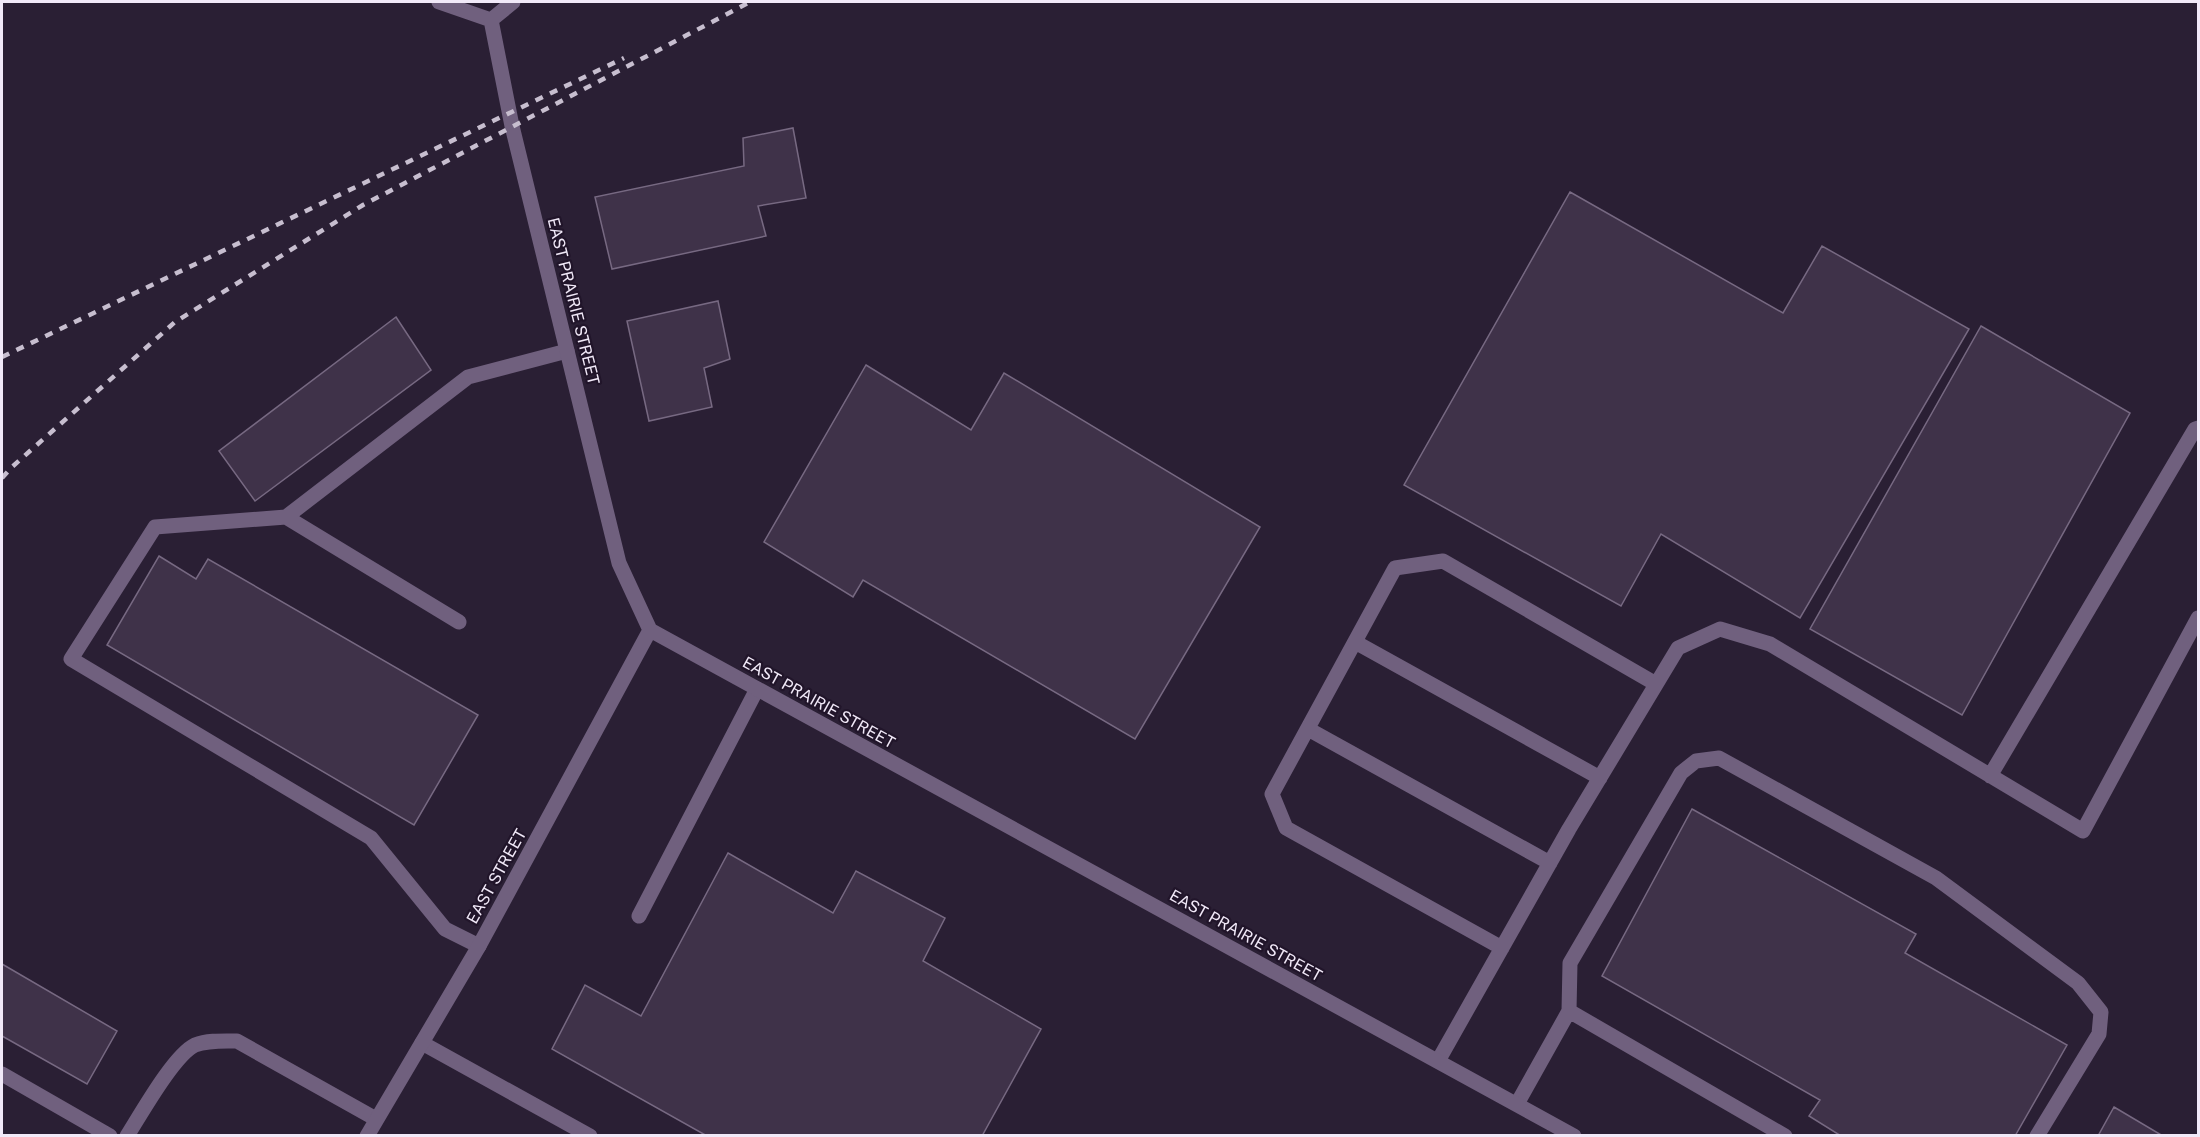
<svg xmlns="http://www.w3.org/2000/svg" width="2200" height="1137" viewBox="0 0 2200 1137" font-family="'Public Sans',sans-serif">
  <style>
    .building { fill: #3f3249; stroke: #776982; stroke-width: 1.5 }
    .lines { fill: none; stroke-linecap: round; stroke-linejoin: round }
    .lane { stroke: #70607e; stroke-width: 15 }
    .street { stroke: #70607e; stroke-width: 15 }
    .rail { stroke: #c7becf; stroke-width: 4.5; stroke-dasharray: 8 8; stroke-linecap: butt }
    .labels { text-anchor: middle; stroke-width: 4.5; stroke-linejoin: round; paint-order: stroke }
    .street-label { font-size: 16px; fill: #f1e9f8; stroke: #21152a }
  </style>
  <rect width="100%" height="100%" fill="#2a1f34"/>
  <path class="building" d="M 793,128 L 806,198 L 758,206 L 766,236 L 612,269 L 595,197 L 744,166 L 743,138 Z
    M 1570,192 L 1783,313 L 1822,246 L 1969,329 L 1800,618 L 1661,534 L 1621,606 L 1404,485 Z
    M 718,301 L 730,359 L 704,368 L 712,407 L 649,421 L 627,321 Z
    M 396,317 L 431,370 L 255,501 L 219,451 Z
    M 1981,326 L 2130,413 L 1962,715 L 1810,629 Z
    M 866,365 L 971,430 L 1004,373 L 1260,527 L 1135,739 L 863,580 L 853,597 L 764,542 Z
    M 159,556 L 196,579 L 208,559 L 478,715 L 414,825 L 107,645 Z
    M 1692,809 L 1916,934 L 1905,953 L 2067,1045 L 2015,1136 L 1841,1136 L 1809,1116 L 1820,1100 L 1602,976 Z
    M 728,853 L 833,913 L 856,871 L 945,918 L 923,961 L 1041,1029 L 982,1136 L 707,1136 L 552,1049 L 585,985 L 641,1016 Z
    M 2,964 L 117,1031 L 87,1084 L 2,1036 Z
    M 2114,1107 L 2163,1136 L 2098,1136 Z"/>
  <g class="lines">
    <path class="lane" d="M 286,517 L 459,622
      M 1355,642 L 1600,778
      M 1308,729 L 1550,863
      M 1990,776 L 2195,429 L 2198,428
      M 639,916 L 757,689
      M 479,946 L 445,929 L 371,838 L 71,659 L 155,527 L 286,517 L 468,377 L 567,351
      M 1502,948 L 1286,828 L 1272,794 L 1395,568 L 1443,561 L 1656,684
      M 1569,1011 L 1785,1136
      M 422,1043 L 590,1136
      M 1438,1061 L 1569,829 L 1678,648 L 1720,629 L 1770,644 L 2083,831 L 2198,618
      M 2,1074 L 110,1136
      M 1517,1104 L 1569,1011 L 1570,963 L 1681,773 L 1696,761 L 1719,758 L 1936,878 L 2078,983 L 2101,1012 L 2099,1034 L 2037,1136
      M 127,1136 C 141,1114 174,1055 195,1045 C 208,1040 224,1041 237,1041 L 376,1119"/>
    <path class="street" d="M 439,2 L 491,20
      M 491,20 L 512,126 L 619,563 L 650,630 L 1574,1136
      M 491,20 L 513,2
      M 367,1136 L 479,946 L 650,630"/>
    <path class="rail" d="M 2,357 L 624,58
      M 2,478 L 12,467 L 175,322 L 363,205 L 750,2"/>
  </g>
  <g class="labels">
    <g class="street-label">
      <text transform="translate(574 301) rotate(76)" y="6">EAST PRAIRIE STREET</text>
      <text transform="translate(819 702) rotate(29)" y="6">EAST PRAIRIE STREET</text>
      <text transform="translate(496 876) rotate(-61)" y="6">EAST STREET</text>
      <text transform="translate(1246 935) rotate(29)" y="6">EAST PRAIRIE STREET</text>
    </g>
  </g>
  <rect width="2200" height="1137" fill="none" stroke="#f1e9f8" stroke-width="6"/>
</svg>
